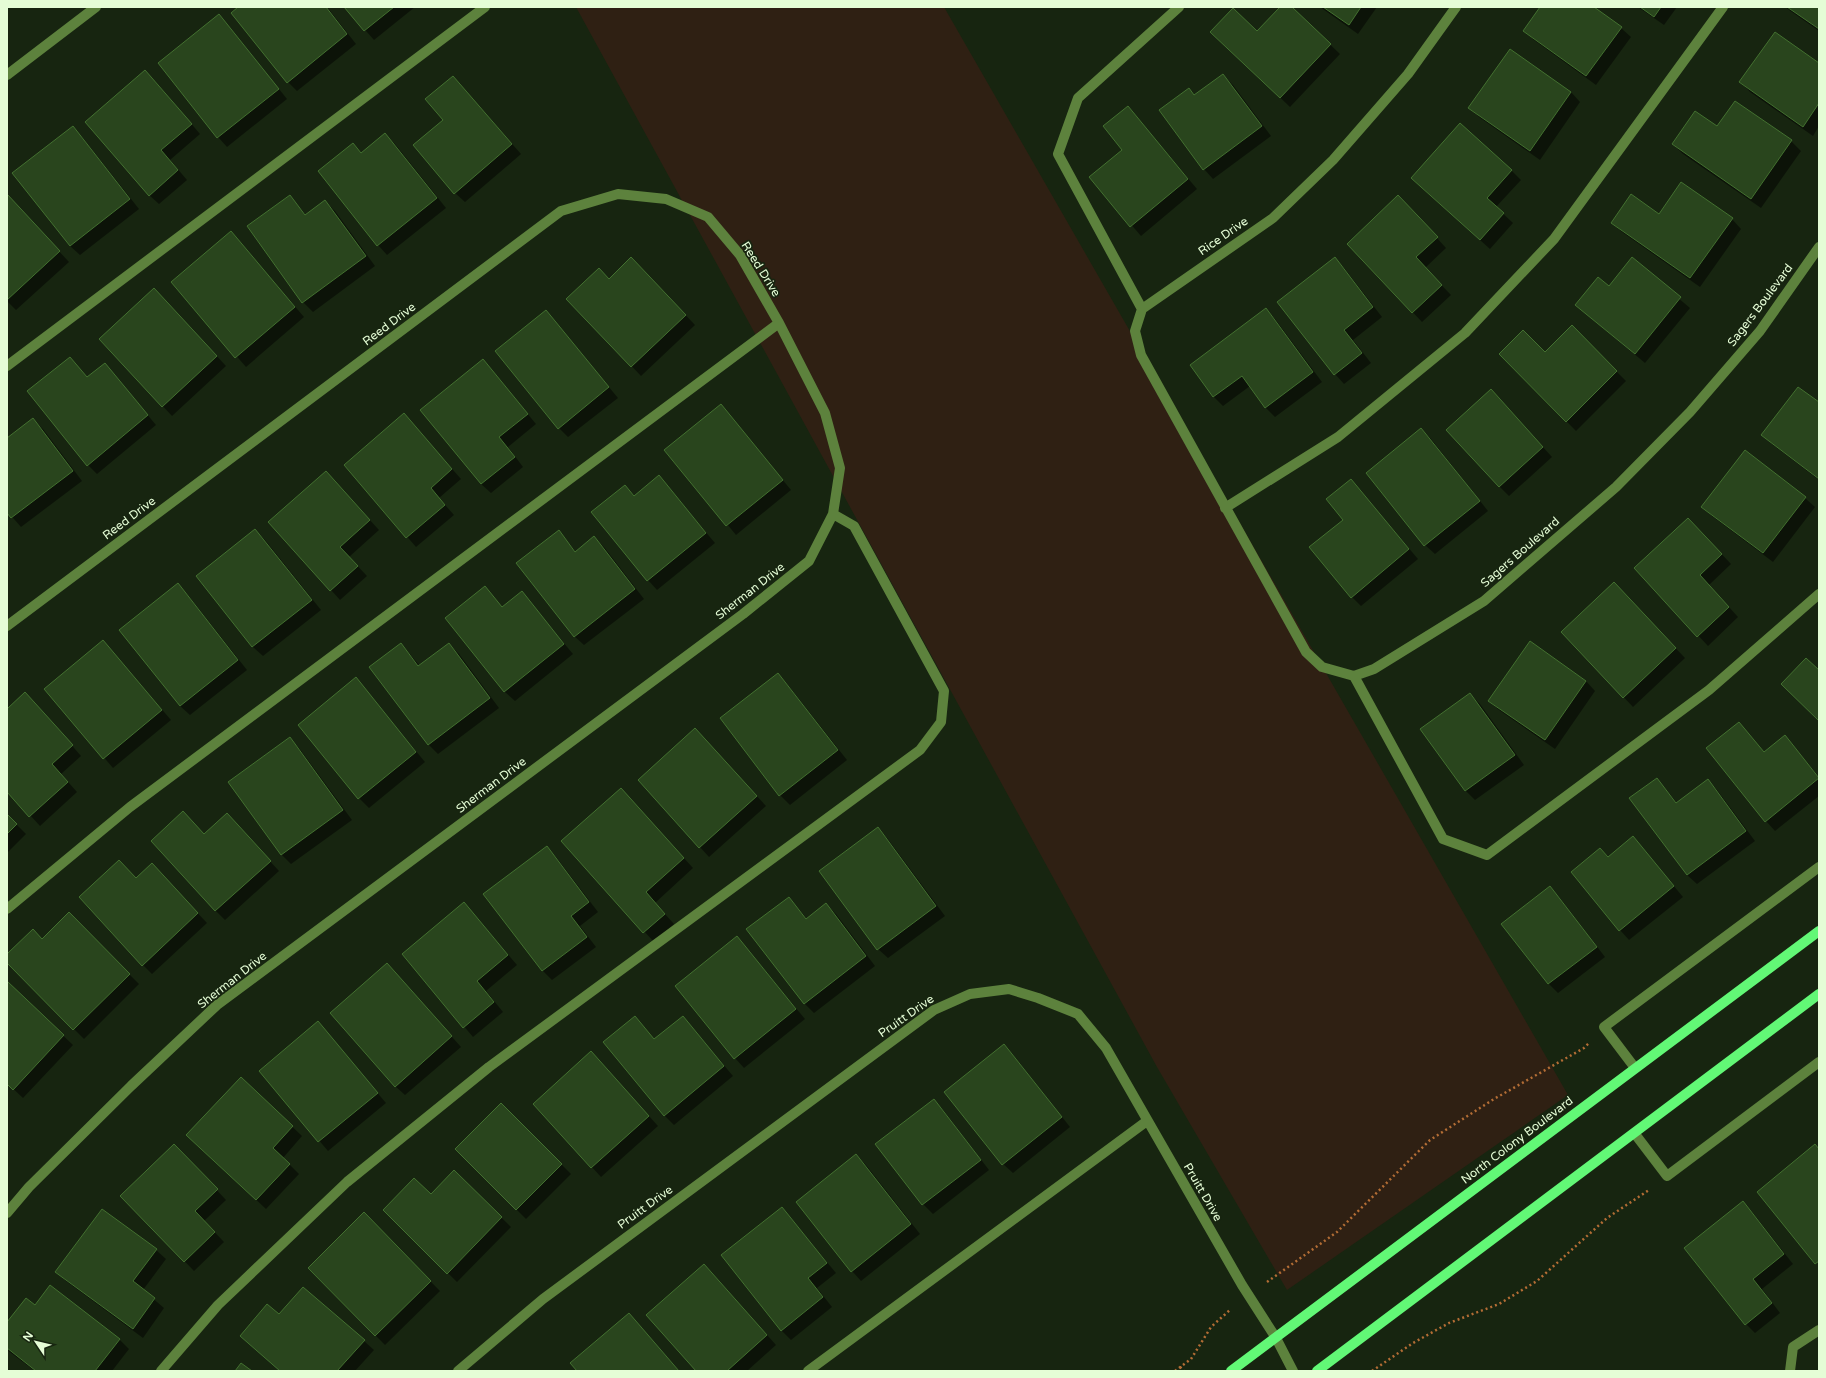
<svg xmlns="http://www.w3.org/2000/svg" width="1826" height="1378" viewBox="0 0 1826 1378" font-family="'Varela Round',sans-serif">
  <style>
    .green { fill: #2f2013 }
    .shadow { fill: #0007 }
    .building { fill: #29451d; stroke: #437030 }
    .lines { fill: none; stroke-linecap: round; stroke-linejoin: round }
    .path { stroke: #b36d35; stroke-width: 2.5; stroke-dasharray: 2 3; stroke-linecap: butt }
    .minor { stroke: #5d823d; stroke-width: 10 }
    .major { stroke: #62f876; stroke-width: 10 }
    .labels { text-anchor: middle; stroke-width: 3.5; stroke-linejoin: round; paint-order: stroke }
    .street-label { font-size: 12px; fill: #e5fdd6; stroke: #172510 }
  </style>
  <rect width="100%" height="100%" fill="#172510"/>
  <path class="green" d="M 576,7 L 944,7 L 1568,1095 L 1287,1290 L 1157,1067 Z"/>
  <path class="shadow" d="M 240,7 L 327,7 L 356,44 L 297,91 L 288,82 Z
    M 345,7 L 415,7 L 374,40 Z
    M 1281,7 L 1291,7 L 1340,54 L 1290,107 L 1221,41 L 1257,32 Z
    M 1320,7 L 1377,7 L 1358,34 Z
    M 1542,7 L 1593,7 L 1621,28 L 1631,37 L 1596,85 L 1534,40 L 1525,31 Z
    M 1638,7 L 1677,7 L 1664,25 Z
    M 1786,7 L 1819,7 L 1819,31 L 1789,10 Z
    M 219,15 L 228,25 L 287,99 L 227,147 L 218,137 L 159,63 Z
    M 1819,64 L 1819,126 L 1813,136 L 1750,92 L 1741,82 Z
    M 1223,75 L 1233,85 L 1271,136 L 1213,179 L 1204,169 L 1188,89 L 1195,96 Z
    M 453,77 L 521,154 L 465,202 L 455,193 L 444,120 Z
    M 155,81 L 200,134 L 170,160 L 187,180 L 159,204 L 149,195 Z
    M 1571,92 L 1580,102 L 1540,160 L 1479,117 L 1470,107 Z
    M 1128,107 L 1197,189 L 1141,236 L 1090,177 L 1124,150 Z
    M 73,127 L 82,137 L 139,209 L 80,255 L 70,246 Z
    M 1717,128 L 1791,141 L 1801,151 L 1761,208 L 1683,154 L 1673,144 Z
    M 385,135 L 395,144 L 446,208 L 387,255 L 378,245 L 352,144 L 362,153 Z
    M 1511,170 L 1521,180 L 1496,207 L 1513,223 L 1490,249 L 1422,188 Z
    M 7,195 L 69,262 L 16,310 L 7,301 Z
    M 290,196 L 306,215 L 325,201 L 335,211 L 375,266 L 313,312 L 303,302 Z
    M 1408,206 L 1446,248 L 1425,268 L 1451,295 L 1422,322 L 1348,244 Z
    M 1659,216 L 1732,219 L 1741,229 L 1700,287 L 1622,232 L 1612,223 Z
    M 231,232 L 304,317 L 246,367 L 172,282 Z
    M 1335,259 L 1344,268 L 1382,317 L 1353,340 L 1371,363 L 1344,384 L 1335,374 Z
    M 1632,259 L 1690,308 L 1645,363 L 1576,305 L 1609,287 Z
    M 641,268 L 695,325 L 641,376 L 568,299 L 609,280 Z
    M 164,299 L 226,366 L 172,416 L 100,339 Z
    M 1266,310 L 1275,319 L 1322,382 L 1275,417 L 1265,407 L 1250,386 L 1223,406 L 1213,396 Z
    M 546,311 L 618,398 L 568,437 L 559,428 Z
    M 1572,327 L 1626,381 L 1576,431 L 1500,354 L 1546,354 Z
    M 70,358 L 88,378 L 105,364 L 156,425 L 97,474 L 88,465 Z
    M 483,360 L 536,424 L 508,447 L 523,467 L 491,493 L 481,484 Z
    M 1500,400 L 1552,457 L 1509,496 L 1499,486 Z
    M 1819,404 L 1819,480 L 1772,444 L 1763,435 Z
    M 721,405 L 791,490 L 736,535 L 666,450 Z
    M 404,414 L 461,479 L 439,498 L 454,515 L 416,547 L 345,465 Z
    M 33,420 L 43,429 L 82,481 L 21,527 L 7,511 L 7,439 Z
    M 1421,429 L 1431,439 L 1488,511 L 1435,554 L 1425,545 Z
    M 1745,452 L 1805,498 L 1815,507 L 1773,562 L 1712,516 L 1703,507 Z
    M 326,472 L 379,530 L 349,557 L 367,576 L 340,600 L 270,522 Z
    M 659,477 L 715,543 L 657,590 L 648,580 L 625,486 L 635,496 Z
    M 1351,480 L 1418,559 L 1361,606 L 1352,597 L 1344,520 Z
    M 1697,528 L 1731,564 L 1709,585 L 1738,617 L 1708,646 L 1635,568 Z
    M 255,530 L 265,540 L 321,610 L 263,656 L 253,647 L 197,576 Z
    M 558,531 L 576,552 L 594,538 L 604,547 L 644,599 L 584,645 L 574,636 Z
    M 178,585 L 187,594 L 247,670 L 190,715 L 180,706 L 121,630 Z
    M 485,588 L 503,608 L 522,593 L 573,654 L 515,701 L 505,692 L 447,618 Z
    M 1623,593 L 1685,658 L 1633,707 L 1562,632 Z
    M 103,641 L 171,720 L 113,768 L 46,690 Z
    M 1530,642 L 1586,681 L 1595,691 L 1555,749 L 1499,710 L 1489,701 Z
    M 401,644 L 420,666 L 449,644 L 459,654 L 499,708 L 438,754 L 428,744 Z
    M 778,674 L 787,684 L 847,760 L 790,805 L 780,795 Z
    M 356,679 L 425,762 L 369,808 L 359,798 Z
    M 1470,694 L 1480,704 L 1524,765 L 1475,800 L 1466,791 Z
    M 35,703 L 81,756 L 61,774 L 77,792 L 40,826 L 7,790 L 7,710 Z
    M 1739,723 L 1765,753 L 1785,736 L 1819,777 L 1819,796 L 1775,831 L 1766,821 Z
    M 290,739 L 299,748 L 352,820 L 291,864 L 281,854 Z
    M 704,739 L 766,806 L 709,857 L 639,780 Z
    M 1657,779 L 1677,803 L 1708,780 L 1717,790 L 1755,841 L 1697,884 L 1687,875 L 1631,798 Z
    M 630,799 L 693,868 L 655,903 L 674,924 L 654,942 L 562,842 Z
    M 7,815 L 26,834 L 7,853 Z
    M 236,824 L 279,871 L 225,920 L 215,910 L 204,835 Z
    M 878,829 L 887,838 L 945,916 L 888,958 L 878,949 Z
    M 1633,837 L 1683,897 L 1629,940 L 1620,930 L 1600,849 L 1609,857 Z
    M 547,848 L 556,857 L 598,912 L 580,926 L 596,947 L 552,980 L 543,971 L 485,894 Z
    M 161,874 L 207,923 L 152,974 L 143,965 L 136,879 Z
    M 1550,888 L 1559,897 L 1605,957 L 1558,993 L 1549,984 L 1503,924 Z
    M 789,898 L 807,919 L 826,904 L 836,914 L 875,966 L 814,1013 L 804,1003 Z
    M 464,903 L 517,965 L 486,991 L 503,1012 L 473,1037 L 403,954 Z
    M 69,914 L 139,984 L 84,1039 L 7,962 L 7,955 L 43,940 Z
    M 737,937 L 805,1019 L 744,1068 L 735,1058 Z
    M 387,964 L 461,1047 L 405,1095 L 395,1086 Z
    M 7,982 L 73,1045 L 23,1098 L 7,1083 Z
    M 635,1017 L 655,1040 L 683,1017 L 733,1076 L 674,1125 L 664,1115 Z
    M 318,1023 L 386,1103 L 328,1151 L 260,1071 Z
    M 1004,1046 L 1013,1055 L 1070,1127 L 1013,1173 L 1003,1164 Z
    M 600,1062 L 658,1126 L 601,1177 L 534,1104 Z
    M 241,1078 L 302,1136 L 283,1158 L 299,1174 L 266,1209 L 197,1145 Z
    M 934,1100 L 943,1110 L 989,1170 L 933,1214 L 923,1204 L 877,1144 Z
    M 501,1104 L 571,1174 L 526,1219 L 456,1149 Z
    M 184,1155 L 226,1200 L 204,1221 L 224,1242 L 194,1271 L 122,1196 Z
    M 856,1155 L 866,1165 L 920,1234 L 861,1281 L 852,1271 Z
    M 454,1171 L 511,1227 L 457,1282 L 384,1210 L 431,1196 Z
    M 1743,1203 L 1752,1212 L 1793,1264 L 1762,1289 L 1780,1313 L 1755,1333 L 1746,1324 Z
    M 782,1208 L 836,1273 L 817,1288 L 832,1307 L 791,1340 L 781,1330 Z
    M 364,1214 L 440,1291 L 385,1345 L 309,1268 Z
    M 156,1250 L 166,1259 L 143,1290 L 164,1308 L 143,1338 L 66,1281 L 57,1271 Z
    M 713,1274 L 776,1345 L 747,1371 L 698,1371 Z
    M 36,1306 L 119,1339 L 129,1349 L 112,1371 L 35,1371 L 7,1350 L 7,1324 Z
    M 629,1314 L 679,1371 L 578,1371 Z
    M 279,1316 L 364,1341 L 374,1350 L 355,1371 L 280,1371 Z"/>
  <path class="building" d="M 238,7 L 326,7 L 347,34 L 287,83 L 231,13 Z
    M 344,7 L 394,7 L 364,31 Z
    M 1280,7 L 1292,7 L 1331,44 L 1280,98 L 1210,32 L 1233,8 L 1257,31 Z
    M 1323,7 L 1361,7 L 1349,25 Z
    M 1540,7 L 1594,7 L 1622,27 L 1586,76 L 1523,31 Z
    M 1640,7 L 1661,7 L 1654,17 Z
    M 1787,7 L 1819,7 L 1819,29 Z
    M 219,14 L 279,89 L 217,138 L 158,63 Z
    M 1775,32 L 1819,63 L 1819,103 L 1803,127 L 1739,82 Z
    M 1510,49 L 1571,92 L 1530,151 L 1468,108 Z
    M 145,70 L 192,124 L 161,150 L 178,170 L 149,196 L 85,122 Z
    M 1223,74 L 1262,126 L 1203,170 L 1159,110 L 1189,88 L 1194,95 Z
    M 453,76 L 512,144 L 454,194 L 413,145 L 443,120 L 425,99 Z
    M 1735,101 L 1792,140 L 1751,199 L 1672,144 L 1695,111 L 1717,126 Z
    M 1128,106 L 1188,179 L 1130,227 L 1089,177 L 1122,150 L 1103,126 Z
    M 1460,123 L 1512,170 L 1487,198 L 1504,213 L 1480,240 L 1411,178 Z
    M 73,126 L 130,199 L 70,246 L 12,173 Z
    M 385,133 L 437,198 L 377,246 L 318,171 L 353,143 L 361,153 Z
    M 1681,182 L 1733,218 L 1690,278 L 1611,223 L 1631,194 L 1659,214 Z
    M 7,194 L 60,251 L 7,300 Z
    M 290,195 L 305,215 L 325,200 L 366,256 L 302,303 L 247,226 Z
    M 1398,195 L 1438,237 L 1416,257 L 1442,285 L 1412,313 L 1347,244 Z
    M 231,231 L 295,307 L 235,358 L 171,282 Z
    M 631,257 L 686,315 L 631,367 L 566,299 L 599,268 L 609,279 Z
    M 1335,257 L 1373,307 L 1344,330 L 1362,353 L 1334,375 L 1277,302 Z
    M 1632,257 L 1681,297 L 1635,354 L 1575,305 L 1598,277 L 1609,286 Z
    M 154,288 L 217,356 L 162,407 L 99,339 Z
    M 1266,308 L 1313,372 L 1265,408 L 1242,376 L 1213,397 L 1190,365 Z
    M 546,310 L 609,387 L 558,429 L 495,351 Z
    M 1572,325 L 1617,371 L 1566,422 L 1499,354 L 1523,330 L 1545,352 Z
    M 70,357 L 87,377 L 105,363 L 148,415 L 87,466 L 27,391 Z
    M 483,359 L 528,414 L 499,437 L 515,457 L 481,484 L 420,410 Z
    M 1798,387 L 1819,402 L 1819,479 L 1761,435 Z
    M 1491,389 L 1543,447 L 1499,487 L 1446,430 Z
    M 721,404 L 783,480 L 726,526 L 664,450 Z
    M 404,413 L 452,469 L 431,488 L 445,505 L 406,538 L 344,465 Z
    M 33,418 L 73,471 L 11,518 L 7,513 L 7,438 Z
    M 1421,428 L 1480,501 L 1424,546 L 1366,473 Z
    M 1745,450 L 1806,497 L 1763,553 L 1701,507 Z
    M 326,471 L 370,520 L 340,547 L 358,566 L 330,591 L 268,522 Z
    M 659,475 L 706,533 L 647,581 L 591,512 L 625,485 L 634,496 Z
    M 1351,479 L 1409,549 L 1351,598 L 1309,547 L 1343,520 L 1326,499 Z
    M 1688,518 L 1722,554 L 1700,575 L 1729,607 L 1697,637 L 1634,568 Z
    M 255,529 L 312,600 L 252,647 L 196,576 Z
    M 559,530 L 575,552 L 594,536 L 635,589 L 574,637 L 516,563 Z
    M 1614,582 L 1676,648 L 1623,698 L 1561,632 Z
    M 178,583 L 238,660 L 180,706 L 119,630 Z
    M 485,586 L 502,607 L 522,591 L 564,644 L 504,692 L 445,618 Z
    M 103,640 L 162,710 L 103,759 L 44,689 Z
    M 1530,641 L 1586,681 L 1545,740 L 1488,701 Z
    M 401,643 L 418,666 L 449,643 L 490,698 L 428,745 L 369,667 Z
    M 1806,658 L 1819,670 L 1819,721 L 1781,684 Z
    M 778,673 L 838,750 L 779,796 L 720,718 Z
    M 356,677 L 416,752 L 358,799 L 298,725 Z
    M 25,692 L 73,745 L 52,764 L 68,782 L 29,817 L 7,792 L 7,709 Z
    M 1470,693 L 1515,755 L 1465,791 L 1420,729 Z
    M 1739,722 L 1764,752 L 1785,735 L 1819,778 L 1765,822 L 1706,748 Z
    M 695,728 L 757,796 L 699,848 L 638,780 Z
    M 290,737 L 343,810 L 281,855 L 228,782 Z
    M 1657,778 L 1676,803 L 1708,779 L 1746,831 L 1687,875 L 1629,798 Z
    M 621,788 L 684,858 L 646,892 L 665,914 L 643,933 L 561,841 Z
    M 183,811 L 204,834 L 227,813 L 271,861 L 215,911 L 151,841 Z
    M 7,814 L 17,824 L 7,834 Z
    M 878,827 L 936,906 L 877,950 L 819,871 Z
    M 1633,836 L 1674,886 L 1619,931 L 1571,872 L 1600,848 L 1608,857 Z
    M 547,846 L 589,902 L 571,916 L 587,937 L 542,971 L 483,894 Z
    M 119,860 L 136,878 L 152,863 L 198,913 L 142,966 L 79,897 Z
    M 1550,886 L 1597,947 L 1548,984 L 1501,924 Z
    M 789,897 L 806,919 L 826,903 L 866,956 L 804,1004 L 746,929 Z
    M 464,902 L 508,955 L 477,981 L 494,1002 L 463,1028 L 402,954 Z
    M 69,912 L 130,974 L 73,1030 L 7,963 L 7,954 L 33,929 L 42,939 Z
    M 737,936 L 796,1009 L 734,1059 L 675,986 Z
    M 387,963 L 452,1036 L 395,1087 L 330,1013 Z
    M 7,981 L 64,1035 L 13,1090 L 7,1084 Z
    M 635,1016 L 654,1039 L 683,1016 L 724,1066 L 664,1116 L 603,1042 Z
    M 318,1021 L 378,1093 L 318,1142 L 259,1071 Z
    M 1004,1044 L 1062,1117 L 1002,1165 L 944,1092 Z
    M 591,1051 L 649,1116 L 591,1168 L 533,1104 Z
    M 241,1077 L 293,1126 L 273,1148 L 290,1164 L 256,1200 L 186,1135 Z
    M 934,1099 L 981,1160 L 922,1205 L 875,1144 Z
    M 501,1103 L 562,1164 L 516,1210 L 455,1149 Z
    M 174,1144 L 218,1189 L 195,1211 L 215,1232 L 184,1262 L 120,1196 Z
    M 1815,1144 L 1819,1149 L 1819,1261 L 1815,1264 L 1757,1192 Z
    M 856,1154 L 911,1224 L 851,1272 L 796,1202 Z
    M 454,1170 L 502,1217 L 447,1274 L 383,1210 L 414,1178 L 431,1194 Z
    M 1743,1201 L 1784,1254 L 1753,1279 L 1772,1303 L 1745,1325 L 1684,1248 Z
    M 782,1207 L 827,1263 L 808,1278 L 823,1297 L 781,1331 L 721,1255 Z
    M 102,1209 L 157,1249 L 133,1281 L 155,1298 L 133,1329 L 55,1272 Z
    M 364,1212 L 431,1281 L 375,1336 L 308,1268 Z
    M 704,1264 L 767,1335 L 727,1371 L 696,1371 L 646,1315 Z
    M 50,1285 L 120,1339 L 95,1371 L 36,1371 L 7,1348 L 7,1322 L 26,1298 L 35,1305 Z
    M 303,1287 L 365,1340 L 337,1371 L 280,1371 L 240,1336 L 267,1304 L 279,1314 Z
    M 629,1313 L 679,1371 L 577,1371 L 570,1363 Z
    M 241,1363 L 252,1371 L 235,1371 Z"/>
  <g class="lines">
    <path class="path" d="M 1267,1282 L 1337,1232 L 1430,1140 L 1494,1099 L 1584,1048 L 1589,1043
      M 1180,1367 L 1184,1371
      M 1175,1371 L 1191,1359 L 1211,1327 L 1231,1309
      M 1372,1371 L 1413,1343 L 1449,1323 L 1499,1304 L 1537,1281 L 1607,1218 L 1649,1190"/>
    <path class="minor" d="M 1456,7 L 1408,74 L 1333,160 L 1273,218 L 1142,309 L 1135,331 L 1141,355 L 1306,652 L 1322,667 L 1354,676 L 1374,669 L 1484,601 L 1616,487 L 1690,412 L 1760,331 L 1819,247
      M 7,75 L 96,7
      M 1142,309 L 1058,154 L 1078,98 L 1179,7
      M 7,366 L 485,7
      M 1225,508 L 1338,437 L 1465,333 L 1554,239 L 1723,7
      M 7,626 L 561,211 L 618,194 L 666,199 L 708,217 L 740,255 L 779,323 L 825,413 L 840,468 L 833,514 L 809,561 L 743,614 L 217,1005 L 131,1086 L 29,1187 L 7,1213
      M 1354,676 L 1443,839 L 1487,855 L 1709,690 L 1819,594
      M 7,909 L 130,807 L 779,323
      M 1635,1068 L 1604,1027 L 1819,867
      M 1635,1134 L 1667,1176 L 1819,1062
      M 161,1371 L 218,1305 L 347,1182 L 489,1067 L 920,750 L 941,722 L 944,691 L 854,526 L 833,514
      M 458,1371 L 543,1299 L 934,1010 L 970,994 L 1009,989 L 1038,998 L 1078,1014 L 1106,1048 L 1242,1285 L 1276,1338 L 1293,1371
      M 808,1371 L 1147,1121
      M 1790,1371 L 1793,1347 L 1819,1330"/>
    <path class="major" d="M 1231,1371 L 1819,931
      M 1317,1371 L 1819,994"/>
  </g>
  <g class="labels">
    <g class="street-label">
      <text transform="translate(1223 236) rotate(-35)" y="4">Rice Drive</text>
      <text transform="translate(761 269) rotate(58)" y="4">Reed Drive</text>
      <text transform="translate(1760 305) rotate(-53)" y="4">Sagers Boulevard</text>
      <text transform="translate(389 324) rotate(-37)" y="4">Reed Drive</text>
      <text transform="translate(129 518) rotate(-37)" y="4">Reed Drive</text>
      <text transform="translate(1520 552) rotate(-41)" y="4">Sagers Boulevard</text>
      <text transform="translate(750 591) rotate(-38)" y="4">Sherman Drive</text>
      <text transform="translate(491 785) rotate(-37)" y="4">Sherman Drive</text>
      <text transform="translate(232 980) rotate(-38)" y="4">Sherman Drive</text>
      <text transform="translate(906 1016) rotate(-35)" y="4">Pruitt Drive</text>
      <text transform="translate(1517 1140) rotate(-37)" y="4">North Colony Boulevard</text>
      <text transform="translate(1203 1192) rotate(60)" y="4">Pruitt Drive</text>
      <text transform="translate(645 1207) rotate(-36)" y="4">Pruitt Drive</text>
    </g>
  </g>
  <rect width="1826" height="1378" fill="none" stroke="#e5fdd6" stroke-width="16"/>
  <g transform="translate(36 1342) rotate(305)" stroke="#172510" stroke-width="3" paint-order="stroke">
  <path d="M0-3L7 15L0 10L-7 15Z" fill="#e5fdd6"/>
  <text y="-6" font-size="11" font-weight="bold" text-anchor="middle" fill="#e5fdd6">N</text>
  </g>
</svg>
